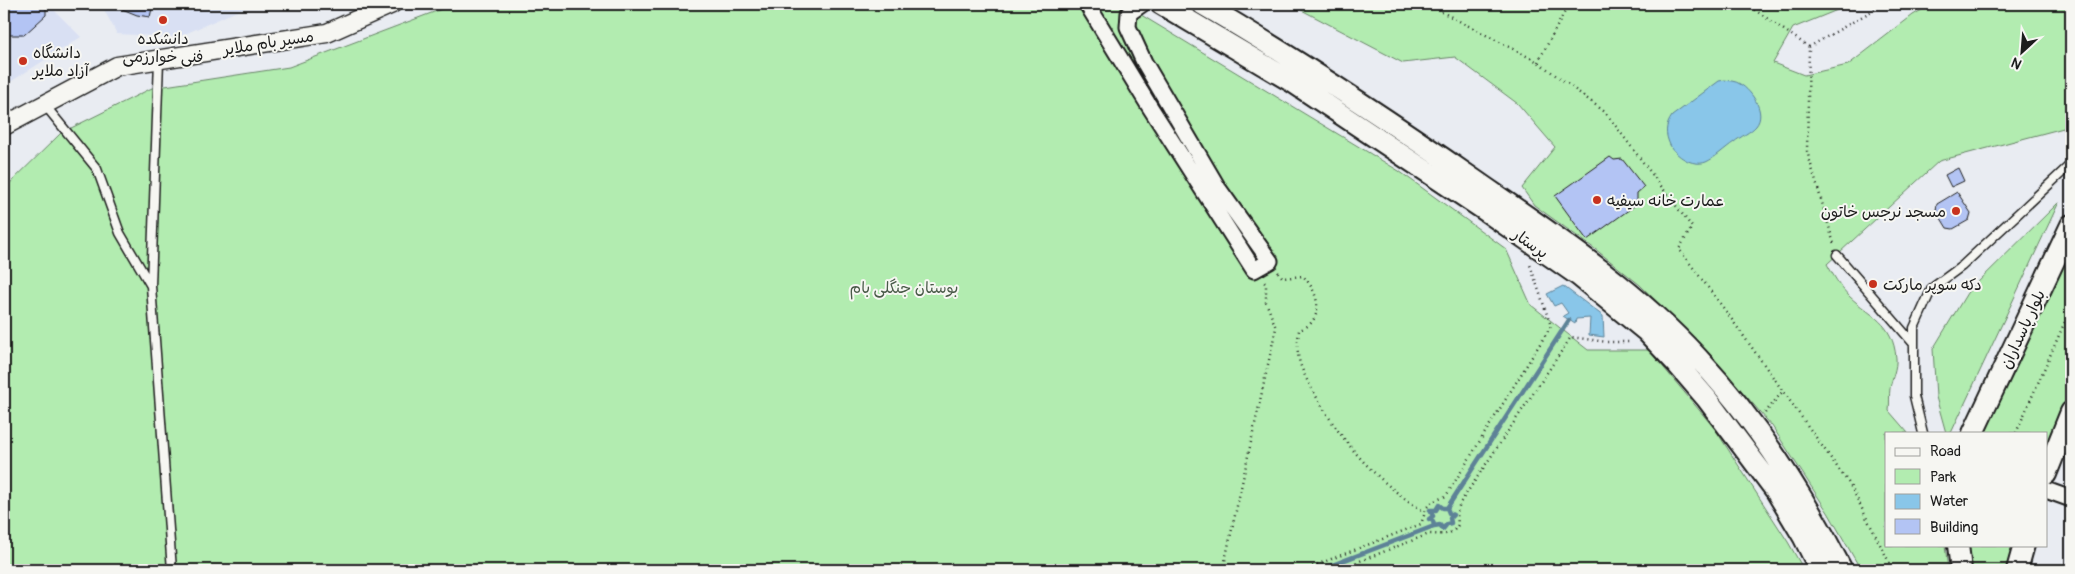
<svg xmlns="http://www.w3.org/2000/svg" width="2075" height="574" viewBox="0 0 2075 574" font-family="Pangolin,'Playpen Sans Arabic',sans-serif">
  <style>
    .built { fill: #d9e0f3 }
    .green { fill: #b2ecb0; stroke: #678466 }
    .water { fill: #89c6e9; stroke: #5d8297 }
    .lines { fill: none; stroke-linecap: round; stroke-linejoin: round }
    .stream { stroke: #5d8297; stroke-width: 4.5 }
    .building { fill: #b3c4f4; stroke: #1c1c1c }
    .service-casing { stroke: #1c1c1c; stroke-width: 11 }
    .minor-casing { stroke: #1c1c1c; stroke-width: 19 }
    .tertiary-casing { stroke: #1c1c1c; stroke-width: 21 }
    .secondary-casing { stroke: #1c1c1c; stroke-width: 24 }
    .path { stroke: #1c1c1c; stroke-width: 2.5; stroke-dasharray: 1 4; stroke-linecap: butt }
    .service { stroke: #f6f6f2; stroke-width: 8 }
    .minor { stroke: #f6f6f2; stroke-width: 15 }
    .tertiary { stroke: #f6f6f2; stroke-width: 18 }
    .secondary { stroke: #f6f6f2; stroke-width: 20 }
    .poi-dot { fill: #c8321e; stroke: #f6f6f2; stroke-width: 2 }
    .labels { text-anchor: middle; stroke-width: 4; stroke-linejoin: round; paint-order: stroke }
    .poi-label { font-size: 16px; fill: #1c1c1c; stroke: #f6f6f2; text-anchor: start }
    .street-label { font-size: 16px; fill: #1c1c1c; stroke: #f6f6f2 }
    .park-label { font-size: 16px; fill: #495a48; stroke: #f6f6f2 }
  </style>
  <rect width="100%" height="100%" fill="#e9ecf2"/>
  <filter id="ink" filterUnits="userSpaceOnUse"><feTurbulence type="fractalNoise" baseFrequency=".02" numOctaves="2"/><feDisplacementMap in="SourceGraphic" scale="10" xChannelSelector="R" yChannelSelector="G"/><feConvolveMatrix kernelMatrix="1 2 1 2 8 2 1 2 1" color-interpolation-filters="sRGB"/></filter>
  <g filter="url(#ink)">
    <path class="built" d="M 4,4 L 48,4 L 81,37 L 4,86 Z
      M 101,4 L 253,4 L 178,37 L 117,34 Z"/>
    <path class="green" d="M 455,4 L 1123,4 L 1399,171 L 1506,249 L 1531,305 L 1588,350 L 1649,350 L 1715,429 L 1788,542 L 1804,570 L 4,570 L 4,189 L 61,133 L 152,88 L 289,67 Z
      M 1290,4 L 1852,4 L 1793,28 L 1773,63 L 1804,75 L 1848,65 L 1913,15 L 1932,4 L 2071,4 L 2071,126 L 1939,161 L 1827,264 C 1833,275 1840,287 1849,296 C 1871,317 1893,322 1896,358 C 1897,368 1892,378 1890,388 C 1889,395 1890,403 1889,411 L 1908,433 L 1886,433 L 1886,545 L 1945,545 L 1948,570 L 1861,570 L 1829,514 L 1772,426 L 1710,354 L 1640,285 L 1595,249 L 1534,205 L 1522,188 L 1555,147 L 1518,104 L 1455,57 L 1403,63 Z
      M 2059,202 L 1951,433 L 1946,433 L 1936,397 L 1933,349 L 1967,293 Z
      M 2071,241 L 2071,391 L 2046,451 L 2046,433 L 1980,433 Z
      M 1968,545 L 2015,545 L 2008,570 L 1971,570 Z"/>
    <path class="water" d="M 1725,80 C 1730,81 1736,81 1740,84 C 1752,91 1767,113 1756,126 C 1751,132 1740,137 1734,142 C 1725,148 1715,158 1706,162 C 1692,167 1676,156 1670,145 C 1665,134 1665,126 1672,116 L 1719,81 Z
      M 1563,286 L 1603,316 L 1604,337 L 1589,335 L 1590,318 L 1576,319 L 1575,324 L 1563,316 L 1568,313 L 1561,303 L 1554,306 L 1547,294 Z"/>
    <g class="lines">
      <path class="stream" d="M 1447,508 L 1449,513 L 1453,515 L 1450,518 L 1451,523 L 1447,524 L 1443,529 L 1440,525 L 1434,526 L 1433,521 L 1429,519 L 1433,516 L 1430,510 L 1436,510 L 1439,505 L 1443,508 L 1447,508 L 1569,320
        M 1319,570 L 1434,526"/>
    </g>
    <path class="building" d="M 4,4 L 46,4 L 46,15 L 24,35 L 10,35 L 4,30 Z
      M 110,4 L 153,4 L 150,17 L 137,15 Z
      M 1610,157 L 1614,160 L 1622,159 L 1644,187 L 1637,193 L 1637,204 L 1587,240 L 1555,196 Z
      M 1958,168 L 1964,181 L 1951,187 L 1945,175 Z
      M 1957,192 L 1971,213 L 1969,220 L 1953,229 L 1947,228 L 1936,210 L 1937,204 Z"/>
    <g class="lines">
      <defs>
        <path id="service" d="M 44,104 L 97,169 L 120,233 L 151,286 L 172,570
          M 1837,255 L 1913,343
          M 151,286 L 159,60
          M 1923,433 L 1914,396 L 1914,328 L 1932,288 L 1962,266 L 2071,164"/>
        <path id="minor" d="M 1087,4 L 1148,104 L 1254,270 L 1270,261 L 1218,188 L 1144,62 L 1128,27 L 1129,13 L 1142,4
          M 2046,490 L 2071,499"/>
        <path id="tertiary" d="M 4,126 L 117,66 L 327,33 L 392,4"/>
        <path id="secondary" d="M 1161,4 L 1294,83 L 1483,209 L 1579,276 L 1646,331 L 1677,364 L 1707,399 L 1776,491 L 1803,536 L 1820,570
          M 1202,4 C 1295,58 1385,118 1473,179 C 1552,234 1633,287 1698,358 C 1757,421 1803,494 1842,570
          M 1973,433 L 2071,225
          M 2046,474 L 2071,412
          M 1958,545 L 1961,570
          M 2017,570 L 2024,545"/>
      </defs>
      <use href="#service" class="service-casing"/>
      <use href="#minor" class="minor-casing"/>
      <use href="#tertiary" class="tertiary-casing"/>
      <use href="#secondary" class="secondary-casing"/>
      <path class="path" d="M 1419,4 L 1438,10
        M 1439,4 L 1438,10 L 1538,62 L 1605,112 L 1692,227 L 1679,249 L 1725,310 L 1850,485 L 1893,570
        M 1746,4 L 1809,47 L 1807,151 L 1834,244
        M 1809,47 L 1884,4
        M 1538,62 L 1569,4
        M 1278,272 L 1283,278 L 1303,276 C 1315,288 1324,310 1310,324 C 1307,327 1302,329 1299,330 C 1298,338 1297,346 1298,353 C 1299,367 1309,384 1316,396 C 1343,444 1378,483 1425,512
        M 1765,413 L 1783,391
        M 2016,433 L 2071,308
        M 1223,570 L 1276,328 L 1266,302 L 1266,284 L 1263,281
        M 1303,570 L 1421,524 L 1427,507 L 1432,502 L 1446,496 L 1551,326 L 1529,262
        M 1337,570 L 1429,534 C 1441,534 1451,537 1458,525 L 1457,512 L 1460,503 L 1571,337 L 1607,342 L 1631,342"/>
      <use href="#service" class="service"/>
      <use href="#minor" class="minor"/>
      <use href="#tertiary" class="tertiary"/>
      <use href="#secondary" class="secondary"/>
    </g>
  </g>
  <g class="poi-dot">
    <circle cx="163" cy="20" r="5"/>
    <circle cx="23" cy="61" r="5"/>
    <circle cx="1597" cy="200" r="5"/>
    <circle cx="1956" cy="211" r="5"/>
    <circle cx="1873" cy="284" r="5"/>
  </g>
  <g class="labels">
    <g class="poi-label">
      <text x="163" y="44" text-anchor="middle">دانشکده<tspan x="163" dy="18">فنی خوارزمی</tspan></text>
      <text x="33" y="58">دانشگاه<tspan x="33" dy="18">آزاد ملایر</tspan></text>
      <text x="1607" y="206">عمارت خانه سیفیه</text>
      <text x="1946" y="217" text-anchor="end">مسجد نرجس خاتون</text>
      <text x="1883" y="290">دکه سوپر مارکت</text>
    </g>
    <g class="street-label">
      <text transform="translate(268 42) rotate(-9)" y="6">مسیر بام ملایر</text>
      <text transform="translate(1531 243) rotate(35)" y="6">پرستار</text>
      <text transform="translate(2022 329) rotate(-65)" y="6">بلوار پاسداران</text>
    </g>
    <g class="park-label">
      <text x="904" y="293">بوستان جنگلی بام</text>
    </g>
  </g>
  <rect width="2075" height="574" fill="none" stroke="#f6f6f2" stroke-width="20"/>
  <rect x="10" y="10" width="2055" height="554" fill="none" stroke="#1c1c1c" stroke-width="2" filter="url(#ink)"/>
  <rect x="1885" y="432" width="162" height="115" fill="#f6f6f2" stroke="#9f9f9c"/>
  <rect x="1895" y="448" width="25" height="8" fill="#f6f6f2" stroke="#9f9f9c"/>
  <text x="1930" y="456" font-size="15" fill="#1c1c1c">Road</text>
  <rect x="1895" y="469" width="25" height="15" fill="#b2ecb0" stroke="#9f9f9c"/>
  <text x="1930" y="482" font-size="15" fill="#1c1c1c">Park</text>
  <rect x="1895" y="494" width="25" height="15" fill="#89c6e9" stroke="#9f9f9c"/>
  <text x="1930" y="506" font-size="15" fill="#1c1c1c">Water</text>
  <rect x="1895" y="519" width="25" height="15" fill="#b3c4f4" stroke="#9f9f9c"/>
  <text x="1930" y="532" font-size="15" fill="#1c1c1c">Building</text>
  <g transform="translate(2022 52) rotate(206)" stroke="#f6f6f2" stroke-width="4" paint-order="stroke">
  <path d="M0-4L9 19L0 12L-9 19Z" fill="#1c1c1c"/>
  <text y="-8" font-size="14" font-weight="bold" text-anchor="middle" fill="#1c1c1c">N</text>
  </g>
</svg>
